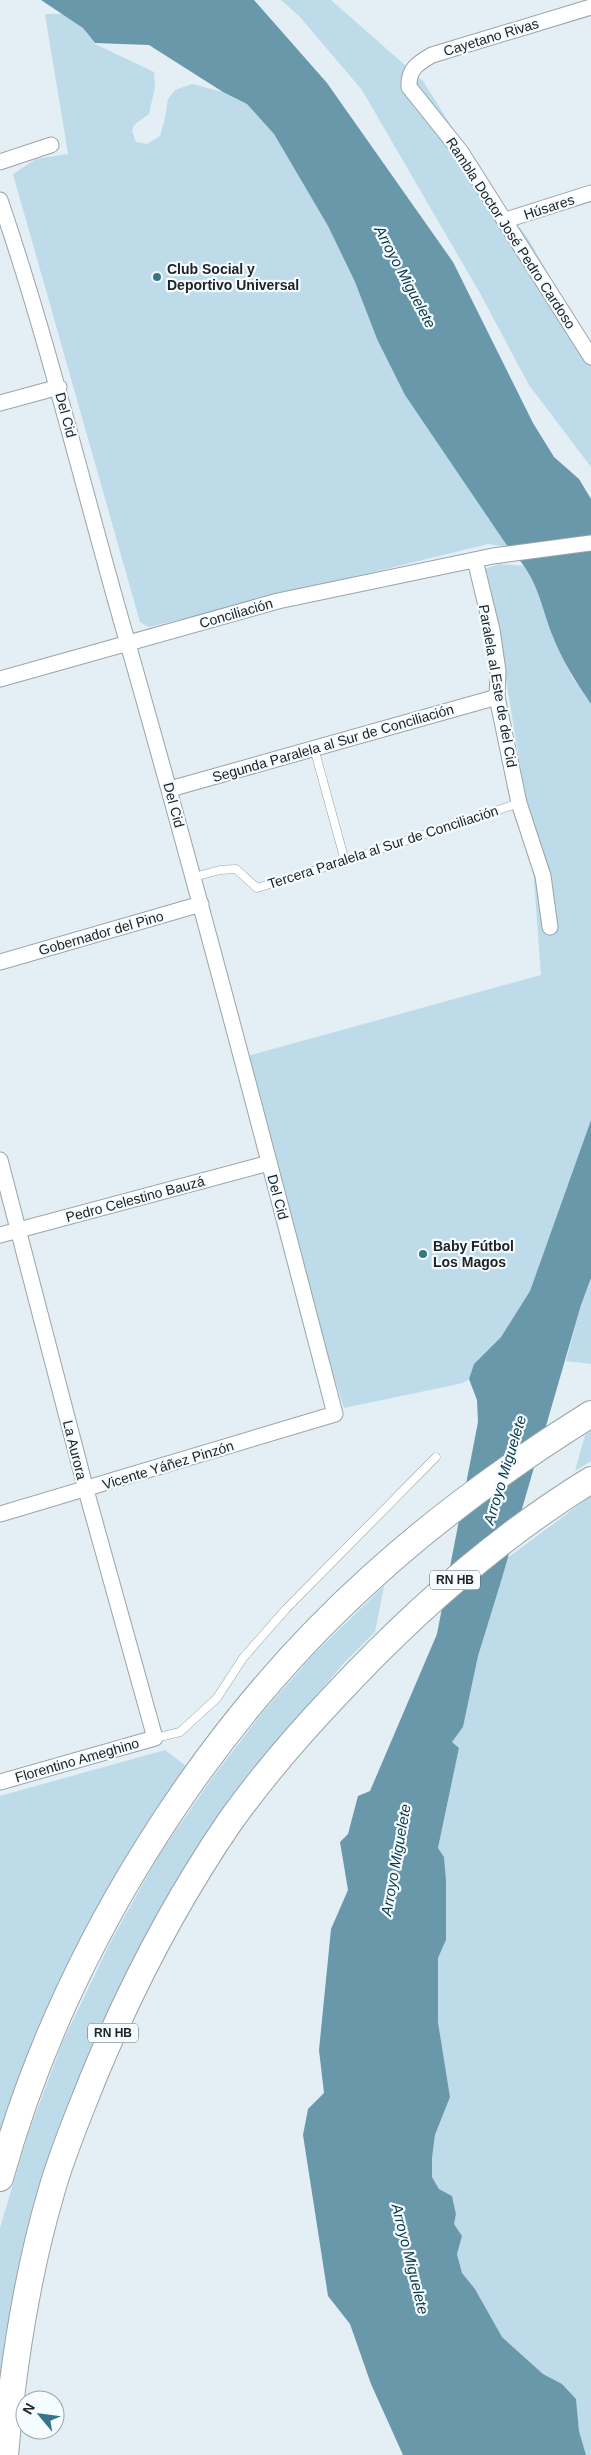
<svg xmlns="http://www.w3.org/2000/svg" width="591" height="2455" viewBox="0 0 591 2455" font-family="Helvetica,sans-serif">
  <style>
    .green { fill: #bddbe8 }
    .water { fill: #6998ab }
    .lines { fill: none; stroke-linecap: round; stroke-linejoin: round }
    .lane-casing { stroke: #99a4a9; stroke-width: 9 }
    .street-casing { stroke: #99a4a9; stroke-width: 17 }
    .highway-casing { stroke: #99a4a9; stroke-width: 28 }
    .lane { stroke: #fff; stroke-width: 8 }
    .street { stroke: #fff; stroke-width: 15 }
    .highway { stroke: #fff; stroke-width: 26 }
    .poi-dot { fill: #38758b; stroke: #f4fcff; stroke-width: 2 }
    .labels { text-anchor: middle; stroke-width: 4.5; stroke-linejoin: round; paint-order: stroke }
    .shield { fill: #f4fcff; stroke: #606567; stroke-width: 1 }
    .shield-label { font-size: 12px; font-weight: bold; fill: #202426 }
    .street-label { font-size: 14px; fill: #202426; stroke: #f4fcff }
    .poi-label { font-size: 14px; font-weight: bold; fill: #202426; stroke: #f4fcff; text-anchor: start }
    .water-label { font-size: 15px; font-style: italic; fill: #0a3746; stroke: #f4fcff }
  </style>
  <rect width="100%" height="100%" fill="#e3eff4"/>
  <path class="green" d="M 281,0 L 331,0 L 423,81 L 489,186 L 529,240 L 591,350 L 591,467 L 529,385 L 481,295 L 362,90 L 300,17 Z
    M 45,14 L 64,14 L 83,28 L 95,44 L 154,72 L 155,87 L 149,114 L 134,125 L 132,131 L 136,142 L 147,144 L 160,136 L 165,118 L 168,99 L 175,90 L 192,84 L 223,92 L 247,104 L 274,134 L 328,226 L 355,282 L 377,339 L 508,547 L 488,544 L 149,627 L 140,622 L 13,174 L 36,159 L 68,154 Z
    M 500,564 L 526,566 L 540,594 L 552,634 L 572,677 L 591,704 L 591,1120 L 530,1291 L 501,1337 L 474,1364 L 469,1379 L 463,1383 L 344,1408 L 332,1371 L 248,1056 L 541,975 L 530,827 L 505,673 L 484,569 Z
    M 591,1278 L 591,1364 L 566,1361 L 581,1305 Z
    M 591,1431 L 591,1461 L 575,1471 L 585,1435 Z
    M 591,1496 L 591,2455 L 586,2455 L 579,2431 L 576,2399 L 562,2384 L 543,2374 L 502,2337 L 475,2289 L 462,2273 L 457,2253 L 462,2236 L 454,2224 L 456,2214 L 452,2196 L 439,2189 L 432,2177 L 432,2158 L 435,2135 L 450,2097 L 438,2022 L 438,1958 L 446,1940 L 446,1880 L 444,1857 L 438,1848 L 459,1748 L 452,1742 L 463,1727 L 478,1656 L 506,1559 Z
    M 384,1586 L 375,1632 L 343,1664 L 253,1771 L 146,1936 L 97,2033 L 52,2152 L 0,2392 L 0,2228 L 28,2134 L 63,2041 L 111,1941 L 159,1855 L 213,1777 L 263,1712 L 313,1655 Z
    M 165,1750 L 186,1766 C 107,1885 47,1996 0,2131 L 0,1796 Z"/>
  <path class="water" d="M 41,0 L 254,0 L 327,83 L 453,262 L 533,423 L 554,457 L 579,479 L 591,499 L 591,704 C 575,681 561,658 551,632 C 538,595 537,577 508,547 L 405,395 L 377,339 L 355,282 L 328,226 L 274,134 L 247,104 L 223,92 L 149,45 L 95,43 L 83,28 Z
    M 591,1120 L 591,1278 L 581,1305 L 502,1578 L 478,1656 L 463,1727 L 452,1742 L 459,1748 L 438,1848 L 444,1857 L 446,1880 L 446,1940 L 438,1958 L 438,2022 L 450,2097 L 435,2135 L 432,2158 L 432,2177 L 439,2189 L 452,2196 L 456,2214 L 454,2224 L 462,2236 L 457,2254 L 462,2273 L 475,2289 L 502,2337 L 543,2374 L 562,2384 L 576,2399 L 579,2431 L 586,2455 L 403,2455 L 371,2384 L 350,2324 L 328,2296 L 303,2135 L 308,2109 L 324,2093 L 319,2050 L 331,1929 L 348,1890 L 340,1842 L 348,1834 L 358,1796 L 370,1791 L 437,1634 L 478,1422 L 477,1400 L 469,1379 L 474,1364 L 501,1337 L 530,1291 Z"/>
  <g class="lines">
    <defs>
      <path id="lane" d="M 314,748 L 345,861
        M 194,877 L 220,870 L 236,869 L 257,888 L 345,861 L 519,803
        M 155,1738 L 180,1732 L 217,1698 L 243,1658 L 286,1609 L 436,1457"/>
      <path id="street" d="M 591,7 L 432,55 C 418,63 408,69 409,87 L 461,152 L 591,357
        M 0,162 L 51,145
        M 0,200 C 50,346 85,496 128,644 C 201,900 268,1157 335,1414 L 0,1514
        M 506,220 L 591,193
        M 0,403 L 59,387
        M 475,560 L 492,630 L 498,671 L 497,697 L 519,803 L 543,876 L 550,927
        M 0,679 L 278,601 L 493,556 L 591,543
        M 170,789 L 497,697
        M 0,962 L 201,904
        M 0,1160 L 86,1490 L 155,1738 L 0,1782
        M 0,1235 L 269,1163"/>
      <path id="highway" d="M 0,2178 C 62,1955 200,1732 372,1577 C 439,1516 514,1462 591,1414
        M 5,2455 C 13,2366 26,2278 51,2193 C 62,2153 79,2114 94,2076 C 131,1987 176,1900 231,1820 C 262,1777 297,1736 334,1697 C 410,1615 495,1539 591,1480"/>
    </defs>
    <use href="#lane" class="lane-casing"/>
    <use href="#street" class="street-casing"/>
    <use href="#highway" class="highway-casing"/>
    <use href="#lane" class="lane"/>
    <use href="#street" class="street"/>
    <use href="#highway" class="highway"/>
  </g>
  <g class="poi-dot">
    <circle cx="157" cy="277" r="5"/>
    <circle cx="423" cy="1254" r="5"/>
  </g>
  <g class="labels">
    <g class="shield">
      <rect x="430" y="1570.5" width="50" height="19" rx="4"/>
      <rect x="88" y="2023.5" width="50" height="19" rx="4"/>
    </g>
    <g class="shield-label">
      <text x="455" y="1584">RN HB</text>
      <text x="113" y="2037">RN HB</text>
    </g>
    <g class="street-label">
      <text transform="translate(491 37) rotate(-17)" y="5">Cayetano Rivas</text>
      <text transform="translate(549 207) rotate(-18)" y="5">Húsares</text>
      <text transform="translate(511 233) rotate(57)" y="5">Rambla Doctor José Pedro Cardoso</text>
      <text transform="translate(66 415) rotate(75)" y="5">Del Cid</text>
      <text transform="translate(236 613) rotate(-16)" y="5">Conciliación</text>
      <text transform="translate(498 686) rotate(80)" y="5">Paralela al Este de del Cid</text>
      <text transform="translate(333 743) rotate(-16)" y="5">Segunda Paralela al Sur de Conciliación</text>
      <text transform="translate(174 805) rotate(75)" y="5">Del Cid</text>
      <text transform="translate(383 847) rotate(-18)" y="5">Tercera Paralela al Sur de Conciliación</text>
      <text transform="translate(101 933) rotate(-16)" y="5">Gobernador del Pino</text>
      <text transform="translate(278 1197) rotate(75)" y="5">Del Cid</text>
      <text transform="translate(135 1199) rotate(-15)" y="5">Pedro Celestino Bauzá</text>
      <text transform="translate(75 1450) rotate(76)" y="5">La Aurora</text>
      <text transform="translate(168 1465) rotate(-17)" y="5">Vicente Yáñez Pinzón</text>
      <text transform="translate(77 1760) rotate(-16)" y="5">Florentino Ameghino</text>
    </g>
    <g class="poi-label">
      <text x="167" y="274">Club Social y<tspan x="167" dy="16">Deportivo Universal</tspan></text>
      <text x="433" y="1251">Baby Fútbol<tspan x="433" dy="16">Los Magos</tspan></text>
    </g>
    <g class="water-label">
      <text transform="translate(405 277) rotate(62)" y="5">Arroyo Miguelete</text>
      <text transform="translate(505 1470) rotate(-73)" y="5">Arroyo Miguelete</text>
      <text transform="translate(396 1860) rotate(-80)" y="5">Arroyo Miguelete</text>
      <text transform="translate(410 2259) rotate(76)" y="5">Arroyo Miguelete</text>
    </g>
  </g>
  <g transform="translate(40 2415) rotate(299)"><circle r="24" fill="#f4fcff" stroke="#9fa6a8"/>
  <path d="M0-4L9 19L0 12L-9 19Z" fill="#38758b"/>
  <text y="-8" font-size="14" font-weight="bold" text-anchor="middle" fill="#202426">N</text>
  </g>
</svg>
